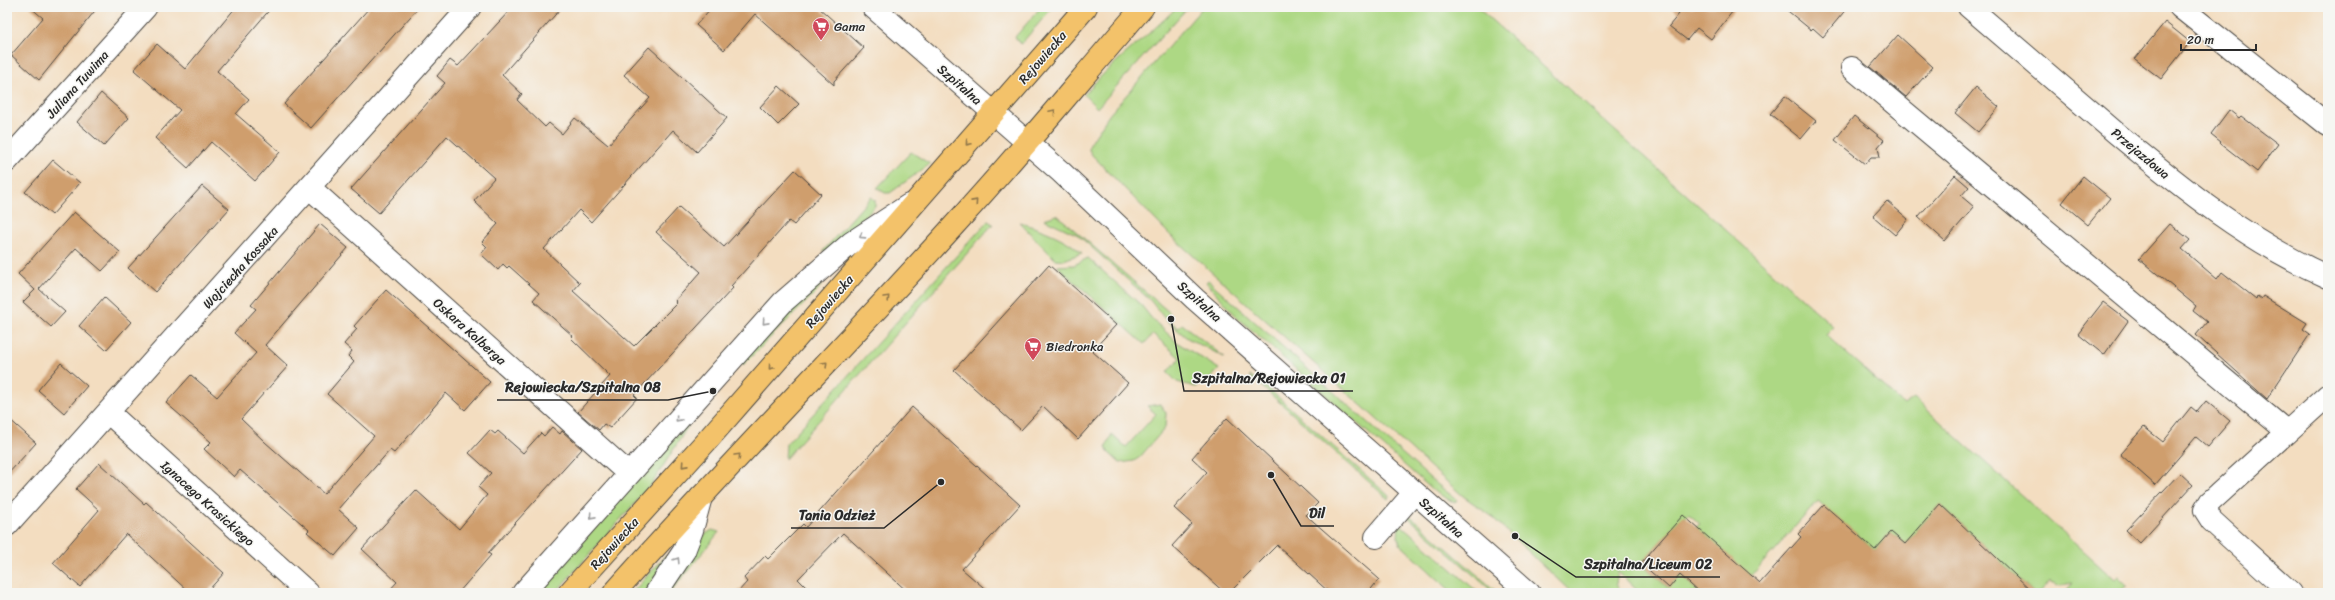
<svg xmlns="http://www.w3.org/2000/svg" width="2335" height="600" viewBox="0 0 2335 600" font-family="Sriracha,sans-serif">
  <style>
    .green { fill: #add884; stroke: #6c8258 }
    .building { fill: #cf9e6d }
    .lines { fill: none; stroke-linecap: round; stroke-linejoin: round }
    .minor-casing { stroke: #494641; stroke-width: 24 }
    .highway-casing { stroke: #494641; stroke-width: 24 }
    .minor { stroke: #fff; stroke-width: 22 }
    .highway { stroke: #f3c26a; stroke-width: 22 }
    .oneway { stroke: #8f764a }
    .oneway2 { stroke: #a0a0a0 }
    .labels { text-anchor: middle; stroke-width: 3; stroke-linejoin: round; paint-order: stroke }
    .poi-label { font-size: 13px; fill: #2b2b2b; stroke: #f6f6f2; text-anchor: start }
    .street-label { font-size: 13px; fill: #2b2b2b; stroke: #f6f6f2 }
    .leader { fill: none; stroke: #2b2b2b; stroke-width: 1.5 }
    .callout-dot { fill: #2b2b2b; stroke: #f6f6f2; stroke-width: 1.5 }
    .callout-label { font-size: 14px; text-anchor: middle; font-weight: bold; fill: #2b2b2b; stroke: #f6f6f2; stroke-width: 3; stroke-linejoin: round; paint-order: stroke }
  </style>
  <rect width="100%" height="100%" fill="#f6f6f2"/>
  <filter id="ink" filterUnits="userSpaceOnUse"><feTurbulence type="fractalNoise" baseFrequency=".025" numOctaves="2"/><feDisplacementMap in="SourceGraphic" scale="8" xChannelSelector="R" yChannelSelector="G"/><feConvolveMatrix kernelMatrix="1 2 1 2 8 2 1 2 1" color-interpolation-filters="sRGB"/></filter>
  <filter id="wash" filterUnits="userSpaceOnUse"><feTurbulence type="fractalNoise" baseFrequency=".012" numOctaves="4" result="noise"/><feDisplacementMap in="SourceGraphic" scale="16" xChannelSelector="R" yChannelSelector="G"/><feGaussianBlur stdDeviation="0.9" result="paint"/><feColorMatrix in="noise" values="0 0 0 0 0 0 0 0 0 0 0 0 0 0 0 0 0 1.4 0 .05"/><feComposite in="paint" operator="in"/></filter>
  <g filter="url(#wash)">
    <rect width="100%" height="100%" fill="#f3ddc0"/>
    <path class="green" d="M 1041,7 L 1053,7 L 1021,44 L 1015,37 Z
      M 1177,7 L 1188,7 L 1097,108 L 1084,95 C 1111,62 1147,38 1177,7 Z
      M 1203,7 L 1477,7 L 1834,327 L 1826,335 L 1904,405 L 1914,398 L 2115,580 L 2119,577 L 2127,585 L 2119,593 L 2065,593 L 2073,584 L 2060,586 L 2050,581 L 2039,593 L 2034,593 L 1940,504 L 1905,544 L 1891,532 L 1875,550 L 1818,501 L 1751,576 L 1696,527 L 1700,524 L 1688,513 L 1685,517 L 1683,516 L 1641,563 L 1668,588 L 1680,575 L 1700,593 L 1640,593 L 1618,572 L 1616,584 L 1621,593 L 1572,593 L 1490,515 L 1463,496 L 1171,236 L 1092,155 L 1089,150 L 1090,144 L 1109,115 Z
      M 911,152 L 930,164 L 890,193 L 885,193 L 877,188 Z
      M 871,197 L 875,200 L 875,206 L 828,252 L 823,251 Z
      M 1057,215 L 1170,313 L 1167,318 L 1178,328 L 1182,324 L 1224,357 L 1187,338 L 1165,319 L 1150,300 L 1078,235 L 1044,219 Z
      M 988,221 L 993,224 L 785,459 L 786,444 Z
      M 1019,222 C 1042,230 1063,236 1082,253 L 1064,260 L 1055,259 Z
      M 1088,258 L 1141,305 L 1153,320 L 1178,343 L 1219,369 L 1210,379 L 1196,387 L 1177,382 L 1167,372 L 1180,358 L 1153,334 L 1144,344 L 1057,266 L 1074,265 Z
      M 828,276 L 816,292 L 743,365 L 739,361 L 780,318 Z
      M 1208,280 L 1432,480 L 1457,500 L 1455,503 L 1435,492 L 1237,317 L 1206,282 Z
      M 1250,376 L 1260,381 L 1389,496 L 1388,499 L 1258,383 L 1250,378 Z
      M 1160,404 L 1166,413 L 1165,428 L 1140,457 L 1134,461 L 1120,463 L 1108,452 L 1106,447 L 1112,434 L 1126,447 L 1156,414 L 1147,406 Z
      M 685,424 L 688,426 L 652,484 L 555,593 L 537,593 Z
      M 1409,515 L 1498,593 L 1494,593 L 1408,517 Z
      M 1399,523 L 1479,593 L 1453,593 L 1400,544 L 1398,538 Z
      M 712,530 L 719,532 L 670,593 L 663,593 L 701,537 Z
      M 665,556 L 669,556 L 646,593 L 632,593 Z"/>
    <g id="blocks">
      <path class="building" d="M 30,7 L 98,7 L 39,80 L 11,55 L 43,18 Z
        M 236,7 L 272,7 L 217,71 L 249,99 L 236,114 L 280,152 L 255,181 L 211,142 L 188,168 L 155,138 L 180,110 L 134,70 L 157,44 L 185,69 Z
        M 370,7 L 419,7 L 311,128 L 284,104 Z
        M 513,7 L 562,7 L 502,75 L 522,94 L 517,100 L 545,127 L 549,123 L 562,134 L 575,118 L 608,145 L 650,98 L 624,75 L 649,47 L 727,118 L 697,152 L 673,130 L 591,222 L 579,210 L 544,249 L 580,283 L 573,291 L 634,346 L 677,303 L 675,301 L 701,272 L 656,232 L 679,207 L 724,247 L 795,170 L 821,194 L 794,225 L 789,221 L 731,286 L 733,288 L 634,395 L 637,398 L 610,428 L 604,424 L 599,430 L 578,412 L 610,376 L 571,338 L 573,336 L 533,300 L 539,293 L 509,266 L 507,268 L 503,264 L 498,270 L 481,254 L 487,247 L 482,242 L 498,224 L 474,201 L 494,178 L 447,136 L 379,213 L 351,189 L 445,83 L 437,76 L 450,60 L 458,66 Z
        M 712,7 L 818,7 L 864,48 L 834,81 L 834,85 L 755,14 L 724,50 L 696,25 Z
        M 1671,7 L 1736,7 L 1711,39 L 1697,28 L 1687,40 L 1669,26 L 1679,14 Z
        M 1783,7 L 1848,7 L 1823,37 L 1813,28 L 1811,30 Z
        M 2165,22 L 2190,42 L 2161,79 L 2135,59 Z
        M 1898,35 L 1933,67 L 1906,97 L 1870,67 Z
        M 779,86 L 799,104 L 778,125 L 760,107 Z
        M 1976,87 L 1999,107 L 1978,132 L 1955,113 Z
        M 101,93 L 129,118 L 104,146 L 77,122 Z
        M 1785,96 L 1816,121 L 1801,139 L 1770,114 Z
        M 2229,110 L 2239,118 L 2241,116 L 2278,144 L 2257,172 L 2220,143 L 2221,142 L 2211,134 Z
        M 1854,116 L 1884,140 L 1878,147 L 1880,157 L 1871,157 L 1865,164 L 1835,140 Z
        M 53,160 L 80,183 L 52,215 L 25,192 Z
        M 1955,175 L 1969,187 L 1961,196 L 1974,207 L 1945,241 L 1918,217 Z
        M 2083,176 L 2110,198 L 2088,225 L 2062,203 Z
        M 202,186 L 229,209 L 155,292 L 128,268 Z
        M 1887,201 L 1908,219 L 1895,235 L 1873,216 Z
        M 74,212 L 120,252 L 102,271 L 76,248 L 39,289 L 65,312 L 51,327 L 23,302 L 35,290 L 18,274 Z
        M 320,224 L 348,248 L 265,345 L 288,366 L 241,419 L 265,442 L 324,494 L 374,436 L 327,394 L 354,362 L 348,356 L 352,351 L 344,344 L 357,329 L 354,326 L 386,290 L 490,382 L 465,410 L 446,393 L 394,453 L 390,450 L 338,509 L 359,528 L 335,556 L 307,532 L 309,530 L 240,470 L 234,477 L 204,449 L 211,442 L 166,403 L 191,375 L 217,397 L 256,353 L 234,333 L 256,309 L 251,305 Z
        M 2170,224 L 2190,240 L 2182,249 L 2217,279 L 2222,272 L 2256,299 L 2257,296 L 2261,299 L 2263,296 L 2307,323 L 2303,329 L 2310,334 L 2267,399 L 2196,335 L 2207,322 L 2193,311 L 2196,306 L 2139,259 Z
        M 1049,265 L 1116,325 L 1092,351 L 1128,383 L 1078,439 L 1043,406 L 1021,430 L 954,370 Z
        M 104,297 L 131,322 L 106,350 L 79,326 Z
        M 2103,302 L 2128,321 L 2104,355 L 2078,334 Z
        M 61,363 L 87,386 L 64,413 L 38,390 Z
        M 2206,401 L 2230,421 L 2208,447 L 2196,437 L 2155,485 L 2120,454 L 2144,427 L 2163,442 L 2191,407 L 2197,412 Z
        M 912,407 L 1020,505 L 962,569 L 990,593 L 909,593 L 843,533 L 798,579 L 812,593 L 737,593 L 747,582 L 744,578 L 765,556 L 768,559 L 803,524 L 806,527 Z
        M 7,417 L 36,443 L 7,475 Z
        M 1227,418 L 1318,503 L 1306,515 L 1379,579 L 1368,593 L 1330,593 L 1277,545 L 1229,593 L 1225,593 L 1172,546 L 1192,524 L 1174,508 L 1207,472 L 1192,458 Z
        M 552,427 L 560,434 L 562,431 L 582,449 L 488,553 L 491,555 L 458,593 L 387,593 L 397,582 L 362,549 L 416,490 L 459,529 L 487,495 L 478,487 L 491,473 L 469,453 L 490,430 L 495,434 L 498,431 L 523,453 L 541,433 L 544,436 Z
        M 99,463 L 144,504 L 146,502 L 224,573 L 206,593 L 190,593 L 126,534 L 80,587 L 53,563 L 99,510 L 76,489 Z
        M 2180,473 L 2193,485 L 2140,543 L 2126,530 Z
        M 1940,504 L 2034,593 L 1700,593 L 1680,575 L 1669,588 L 1641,563 L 1683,515 L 1760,583 L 1801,537 L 1798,534 L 1824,505 L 1875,550 L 1891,532 L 1905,544 Z"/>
    </g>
  </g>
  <g filter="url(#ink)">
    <use href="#blocks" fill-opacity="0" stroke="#494641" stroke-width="1"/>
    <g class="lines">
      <defs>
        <path id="minor" d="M 873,7 L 1061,172 L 1195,299 L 1529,593
          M 1969,7 C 2018,49 2067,91 2116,133 C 2182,188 2249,242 2328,277
          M 2180,7 L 2328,125
          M 1852,68 L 2287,432
          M 7,161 L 146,7
          M 310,188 L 629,474
          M 109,413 L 308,593
          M 7,525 L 470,7
          M 1376,537 L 1414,493
          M 523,593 L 783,302 L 851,243 L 909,205
          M 656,593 L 684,551 L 692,530 L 701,497
          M 2291,593 L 2212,521 L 2205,510 L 2210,502 L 2328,395"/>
        <path id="highway" d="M 569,593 L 711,436 L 1086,7
          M 614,593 C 729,463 851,340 967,211 C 1027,145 1084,75 1143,7"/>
      </defs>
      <use href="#minor" class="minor-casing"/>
      <use href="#highway" class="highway-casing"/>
      <use href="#minor" class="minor"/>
      <use href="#highway" class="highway"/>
    </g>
    <defs><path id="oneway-chevron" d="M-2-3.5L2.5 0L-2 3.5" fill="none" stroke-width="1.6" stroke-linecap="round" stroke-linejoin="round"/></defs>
    <g class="oneway">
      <use href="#oneway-chevron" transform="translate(1053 112) rotate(-50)"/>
      <use href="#oneway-chevron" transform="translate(968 143) rotate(131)"/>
      <use href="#oneway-chevron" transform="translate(975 202) rotate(-48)"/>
      <use href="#oneway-chevron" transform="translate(887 298) rotate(-47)"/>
      <use href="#oneway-chevron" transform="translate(825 364) rotate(-46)"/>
      <use href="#oneway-chevron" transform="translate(771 367) rotate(131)"/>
      <use href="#oneway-chevron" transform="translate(738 456) rotate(-47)"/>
      <use href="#oneway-chevron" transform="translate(684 465) rotate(132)"/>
    </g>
    <g class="oneway2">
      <use href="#oneway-chevron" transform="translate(862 236) rotate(147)"/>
      <use href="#oneway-chevron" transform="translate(765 322) rotate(132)"/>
      <use href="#oneway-chevron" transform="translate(678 419) rotate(132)"/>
      <use href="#oneway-chevron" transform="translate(592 516) rotate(132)"/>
      <use href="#oneway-chevron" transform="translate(677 560) rotate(-57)"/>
    </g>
  </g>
  <defs>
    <symbol id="supermarket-pin" viewBox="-11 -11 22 30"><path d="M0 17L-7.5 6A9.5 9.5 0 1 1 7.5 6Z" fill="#d1495b" stroke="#f6f6f2"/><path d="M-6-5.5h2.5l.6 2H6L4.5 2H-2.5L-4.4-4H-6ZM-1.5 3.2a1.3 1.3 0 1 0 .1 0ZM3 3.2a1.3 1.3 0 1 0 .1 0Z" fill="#fff"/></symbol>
  </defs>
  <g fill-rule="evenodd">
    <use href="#supermarket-pin" x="811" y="16" width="20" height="27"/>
    <use href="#supermarket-pin" x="1023" y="336" width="20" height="27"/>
  </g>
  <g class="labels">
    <g class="poi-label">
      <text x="834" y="31">Gama</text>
      <text x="1046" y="351">Biedronka</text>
    </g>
    <g class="street-label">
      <text transform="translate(1042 57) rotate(-49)" y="5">Rejowiecka</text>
      <text transform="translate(77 84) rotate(-48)" y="5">Juliana Tuwima</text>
      <text transform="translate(960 84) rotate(41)" y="5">Szpitalna</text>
      <text transform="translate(2141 153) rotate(40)" y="5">Przejazdowa</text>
      <text transform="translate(240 267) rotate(-48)" y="5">Wojciecha Kossaka</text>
      <text transform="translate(829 301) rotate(-49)" y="5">Rejowiecka</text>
      <text transform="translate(1200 301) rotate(42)" y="5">Szpitalna</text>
      <text transform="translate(470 331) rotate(42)" y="5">Oskara Kolberga</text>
      <text transform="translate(208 503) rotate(42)" y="5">Ignacego Krasickiego</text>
      <text transform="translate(1442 517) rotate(41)" y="5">Szpitalna</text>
      <text transform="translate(614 543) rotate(-48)" y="5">Rejowiecka</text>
    </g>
  </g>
  <path class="leader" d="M1171 319L1184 391H1353M713 391L668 400H497M1271 475L1301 526H1334M941 482L884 528H791M1515 536L1576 577H1720"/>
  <g class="callout-dot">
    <circle cx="1171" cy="319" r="4"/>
    <circle cx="713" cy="391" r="4"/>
    <circle cx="1271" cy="475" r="4"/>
    <circle cx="941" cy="482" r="4"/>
    <circle cx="1515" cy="536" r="4"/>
  </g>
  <g class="callout-label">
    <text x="1269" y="383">Szpitalna/Rejowiecka 01</text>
    <text x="583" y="392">Rejowiecka/Szpitalna 08</text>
    <text x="1317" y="518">Dil</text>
    <text x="837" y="520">Tania Odzież</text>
    <text x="1648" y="569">Szpitalna/Liceum 02</text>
  </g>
  <rect width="2335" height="600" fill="none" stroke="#f6f6f2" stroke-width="24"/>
  <path d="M2181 44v6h75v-6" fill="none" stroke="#2b2b2b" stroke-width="2"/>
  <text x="2187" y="44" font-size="12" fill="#2b2b2b" stroke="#f6f6f2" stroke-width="3" paint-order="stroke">20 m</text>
</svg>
